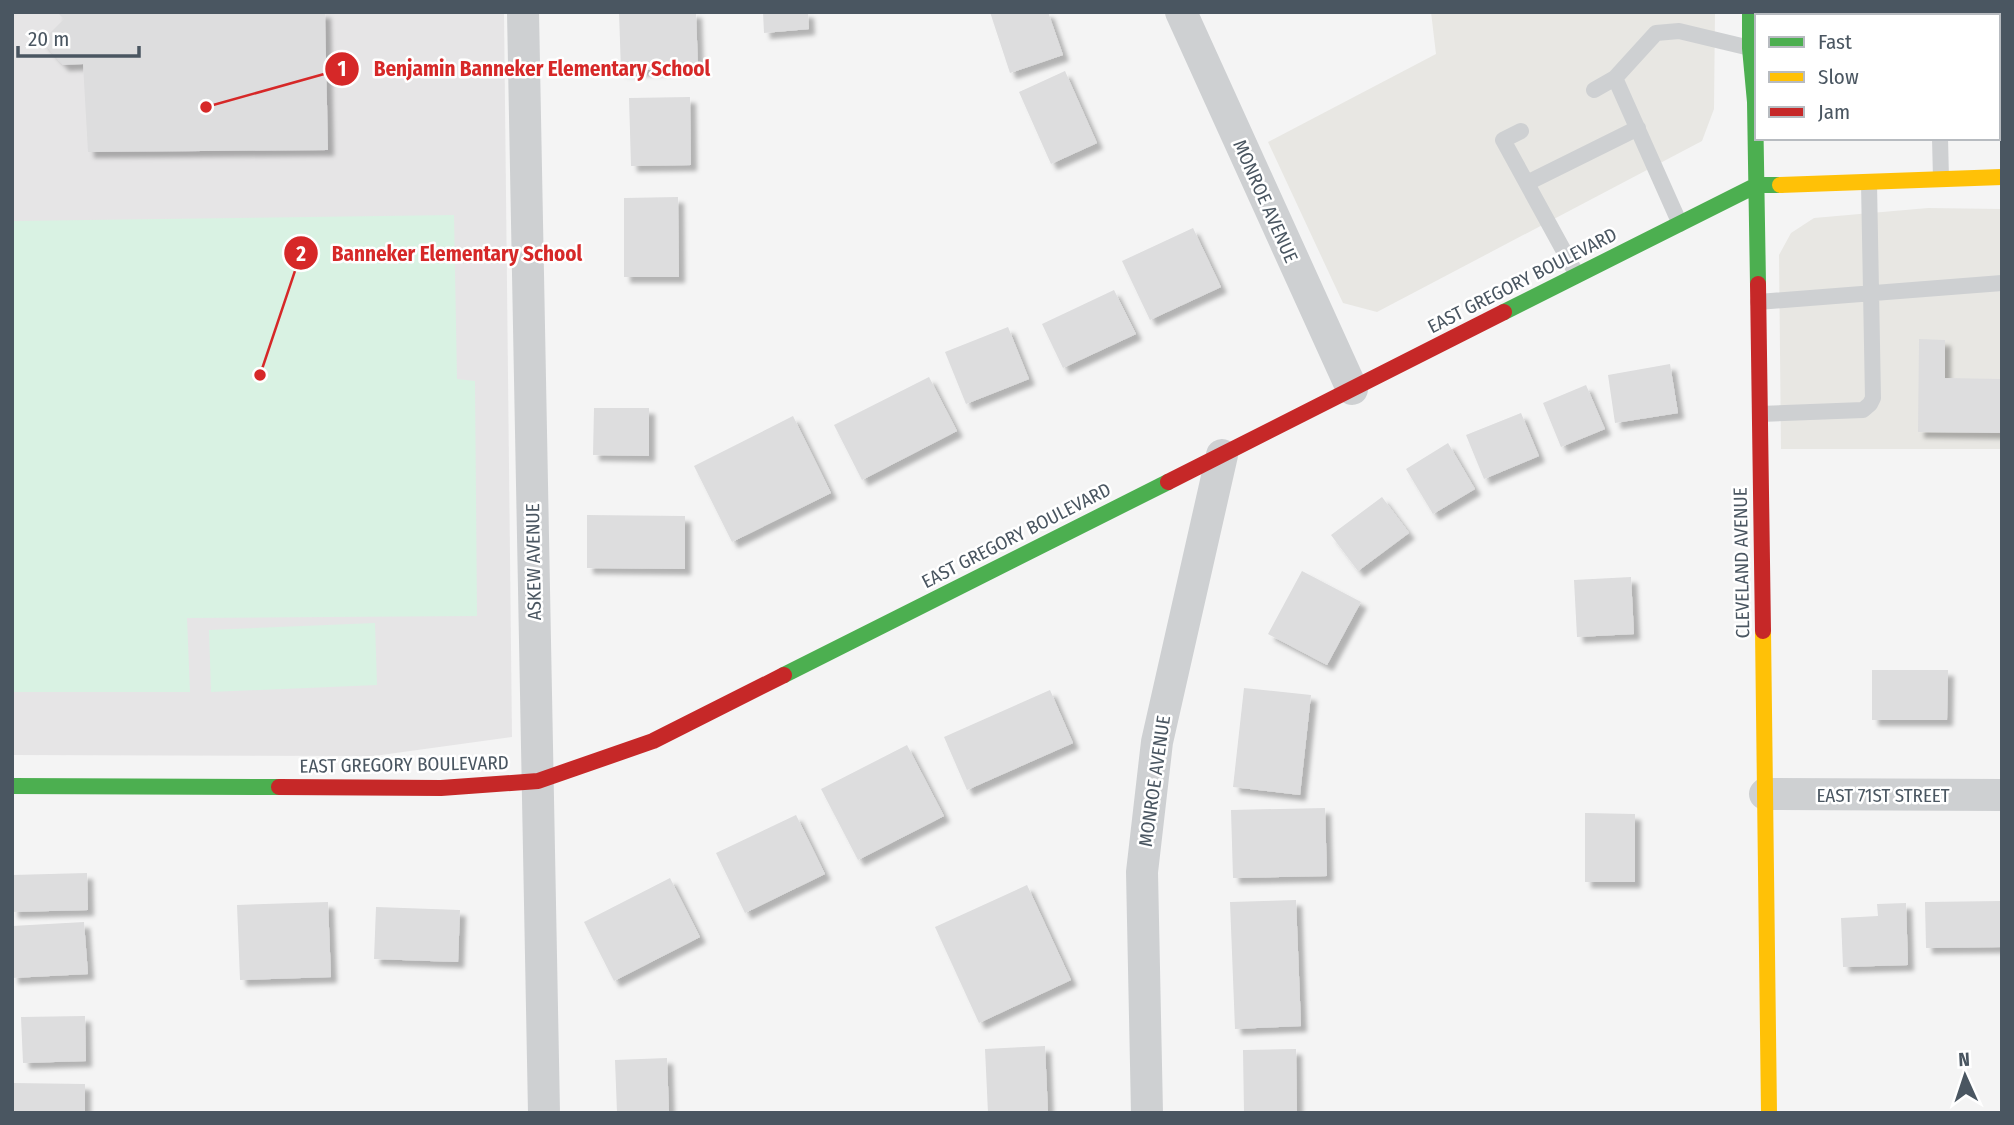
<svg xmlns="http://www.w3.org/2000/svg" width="2014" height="1125" viewBox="0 0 2014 1125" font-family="'Fira Sans Condensed',sans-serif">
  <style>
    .commercial { fill: #e8e7e3 }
    .education { fill: #e6e5e6 }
    .green { fill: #d9f2e3 }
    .building { fill: #ddddde; filter: url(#shadow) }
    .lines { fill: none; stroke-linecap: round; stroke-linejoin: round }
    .lane { stroke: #ced0d2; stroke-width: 16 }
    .street { stroke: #ced0d2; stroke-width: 32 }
    .fast { stroke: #4caf50; stroke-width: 16 }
    .slow { stroke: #ffc107; stroke-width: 16 }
    .jam { stroke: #c62828; stroke-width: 16 }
    .labels { text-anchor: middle; stroke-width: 5; stroke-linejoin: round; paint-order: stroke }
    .street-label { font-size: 19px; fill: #4a5661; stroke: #fff }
    .leader { fill: none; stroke: #d62828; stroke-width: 2.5 }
    .callout-dot { fill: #d62828; stroke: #fff; stroke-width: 2.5 }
    .mark-label { font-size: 21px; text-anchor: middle; font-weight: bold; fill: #fff }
    .callout-label { font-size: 21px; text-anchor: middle; font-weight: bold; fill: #d62828; stroke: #fff; stroke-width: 5; stroke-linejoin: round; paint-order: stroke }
  </style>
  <defs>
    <filter id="shadow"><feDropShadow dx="6" dy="6" stdDeviation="2" flood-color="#0004"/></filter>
  </defs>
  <rect width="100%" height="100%" fill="#f4f4f4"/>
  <path class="commercial" d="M 1431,12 L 1715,12 L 1714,109 L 1702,141 L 1377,312 L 1343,303 L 1268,142 L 1436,54 Z
    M 1769,12 L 1988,12 L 1988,16 L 1769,16 Z
    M 1928,208 L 2002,209 L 2002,449 L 1781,449 L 1779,255 L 1791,233 L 1814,218 Z"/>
  <path class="education" d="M 12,12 L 504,12 L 512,737 L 374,756 L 12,755 Z"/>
  <path class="green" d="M 454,215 L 457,379 L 475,381 L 477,616 L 187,618 L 190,692 L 12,692 L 12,221 Z
    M 375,623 L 377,685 L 211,692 L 209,630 Z"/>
  <path class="building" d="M 57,12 L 325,12 L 328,150 L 88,152 L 83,64 L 63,65 L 42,41 L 64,19 Z
    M 619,12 L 696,12 L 698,68 L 621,71 Z
    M 763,12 L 808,12 L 809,29 L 764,33 Z
    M 990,12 L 1048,12 L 1063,55 L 1010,73 Z
    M 1065,71 L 1097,143 L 1051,164 L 1019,92 Z
    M 690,97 L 691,165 L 631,166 L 629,98 Z
    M 678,197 L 679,277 L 624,277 L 624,198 Z
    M 1193,228 L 1221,287 L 1150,320 L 1122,261 Z
    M 1114,290 L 1136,334 L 1063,368 L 1042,324 Z
    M 1008,327 L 1029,379 L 966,404 L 945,352 Z
    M 1919,339 L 1945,340 L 1945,378 L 2002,379 L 2002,433 L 1918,432 Z
    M 1670,364 L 1678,413 L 1615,423 L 1608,375 Z
    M 929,377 L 957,431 L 862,480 L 834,425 Z
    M 1586,385 L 1605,429 L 1561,447 L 1543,403 Z
    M 594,408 L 649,408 L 649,456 L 593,455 Z
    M 1521,413 L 1539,456 L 1484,479 L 1466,435 Z
    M 793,416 L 831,493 L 732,542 L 694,466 Z
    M 1448,443 L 1475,489 L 1433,514 L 1406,469 Z
    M 1382,497 L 1409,533 L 1358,571 L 1331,535 Z
    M 587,515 L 685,516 L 685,569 L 587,568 Z
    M 1302,571 L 1361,602 L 1327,665 L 1268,634 Z
    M 1631,577 L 1634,634 L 1577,637 L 1574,580 Z
    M 1872,670 L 1948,670 L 1947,720 L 1872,720 Z
    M 1244,688 L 1311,695 L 1300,795 L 1233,787 Z
    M 1050,690 L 1073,743 L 967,790 L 944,737 Z
    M 907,745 L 944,816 L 858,860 L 821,789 Z
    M 1325,808 L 1327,876 L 1233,878 L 1231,810 Z
    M 1585,813 L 1635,814 L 1635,882 L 1585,882 Z
    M 796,815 L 825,874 L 745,913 L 716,853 Z
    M 87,873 L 88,910 L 12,912 L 12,875 Z
    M 670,878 L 700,937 L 614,981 L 584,922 Z
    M 1027,885 L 1071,980 L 979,1023 L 935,927 Z
    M 1296,900 L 1301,1026 L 1235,1029 L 1230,902 Z
    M 2002,901 L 2002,947 L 1926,948 L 1925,902 Z
    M 328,902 L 331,977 L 240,980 L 237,905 Z
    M 1906,903 L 1908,965 L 1843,967 L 1841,918 L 1878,916 L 1877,904 Z
    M 376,907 L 460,910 L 458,962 L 374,959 Z
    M 84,922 L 88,974 L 12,978 L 12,926 Z
    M 85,1016 L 86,1061 L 23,1063 L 21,1017 Z
    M 1045,1046 L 1048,1113 L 988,1113 L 985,1049 Z
    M 1296,1049 L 1297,1113 L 1244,1113 L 1243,1050 Z
    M 667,1058 L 669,1113 L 617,1113 L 615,1060 Z
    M 12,1083 L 85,1084 L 85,1113 L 12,1113 Z"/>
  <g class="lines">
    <path class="lane" d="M 1594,90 L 1615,78
      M 1521,131 L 1503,140 L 1577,275
      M 1940,138 L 1941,179
      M 1527,183 L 1638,128
      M 1680,224 L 1615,78 L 1656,33 L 1679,31 L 1750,48
      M 1758,302 L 2002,283
      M 1760,414 L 1863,410 L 1870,404 L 1873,398 L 1869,183"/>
    <path class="street" d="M 523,12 L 544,1113
      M 1181,12 L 1352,389
      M 1765,794 L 2002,795
      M 1147,1113 L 1142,872 L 1157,742 L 1222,455"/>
    <path class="fast" d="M 1750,12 L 1750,48 L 1755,102 L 1758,284
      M 1504,312 L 1757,185 L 1780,185
      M 784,675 L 1168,482
      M 12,786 L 279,787"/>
    <path class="slow" d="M 1780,185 L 2002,177
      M 1763,631 L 1769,1113"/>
    <path class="jam" d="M 1758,284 L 1763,631
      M 1168,482 L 1504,312
      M 279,787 L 441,788 L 538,781 L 653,741 L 784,675"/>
  </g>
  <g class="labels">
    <g class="street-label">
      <text transform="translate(1266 201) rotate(66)" y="7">MONROE AVENUE</text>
      <text transform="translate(1522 280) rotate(-27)" y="7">EAST GREGORY BOULEVARD</text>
      <text transform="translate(1016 535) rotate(-27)" y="7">EAST GREGORY BOULEVARD</text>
      <text transform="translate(533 562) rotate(-91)" y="7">ASKEW AVENUE</text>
      <text transform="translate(1741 563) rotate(-91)" y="7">CLEVELAND AVENUE</text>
      <text transform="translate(404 764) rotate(-1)" y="7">EAST GREGORY BOULEVARD</text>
      <text transform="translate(1154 781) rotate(-82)" y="7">MONROE AVENUE</text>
      <text x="1883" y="802">EAST 71ST STREET</text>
    </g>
  </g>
  <path class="leader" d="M206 107L342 69M260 375L301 253"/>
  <g class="callout-dot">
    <circle cx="206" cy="107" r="7"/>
    <circle cx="260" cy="375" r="7"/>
    <circle cx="342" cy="69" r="18"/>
    <circle cx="301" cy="253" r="18"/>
  </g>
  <g class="mark-label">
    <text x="342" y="76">1</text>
    <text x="301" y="261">2</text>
  </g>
  <g class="callout-label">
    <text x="542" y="76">Benjamin Banneker Elementary School</text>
    <text x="457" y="261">Banneker Elementary School</text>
  </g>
  <rect width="2014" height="1125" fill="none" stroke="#4a5661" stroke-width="28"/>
  <rect x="1755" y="14" width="245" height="126" fill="#ffffff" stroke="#b7bbc0" stroke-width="2"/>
  <rect x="1769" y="37" width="35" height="10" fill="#4caf50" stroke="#b7bbc0" stroke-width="2"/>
  <text x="1818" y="49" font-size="21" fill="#4a5661">Fast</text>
  <rect x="1769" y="72" width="35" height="10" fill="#ffc107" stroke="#b7bbc0" stroke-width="2"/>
  <text x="1818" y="84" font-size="21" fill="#4a5661">Slow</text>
  <rect x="1769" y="107" width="35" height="10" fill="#c62828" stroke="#b7bbc0" stroke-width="2"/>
  <text x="1818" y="119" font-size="21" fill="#4a5661">Jam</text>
  <g transform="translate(1965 1076) rotate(357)" stroke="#ffffff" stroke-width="5" paint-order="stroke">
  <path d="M0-5L12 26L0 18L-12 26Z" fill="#4a5661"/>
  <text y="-10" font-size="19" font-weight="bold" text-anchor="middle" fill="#4a5661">N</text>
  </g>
  <path d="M18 46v10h121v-10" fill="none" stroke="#4a5661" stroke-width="3.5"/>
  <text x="28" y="46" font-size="21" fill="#4a5661" stroke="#ffffff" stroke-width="5" paint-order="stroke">20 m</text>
</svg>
